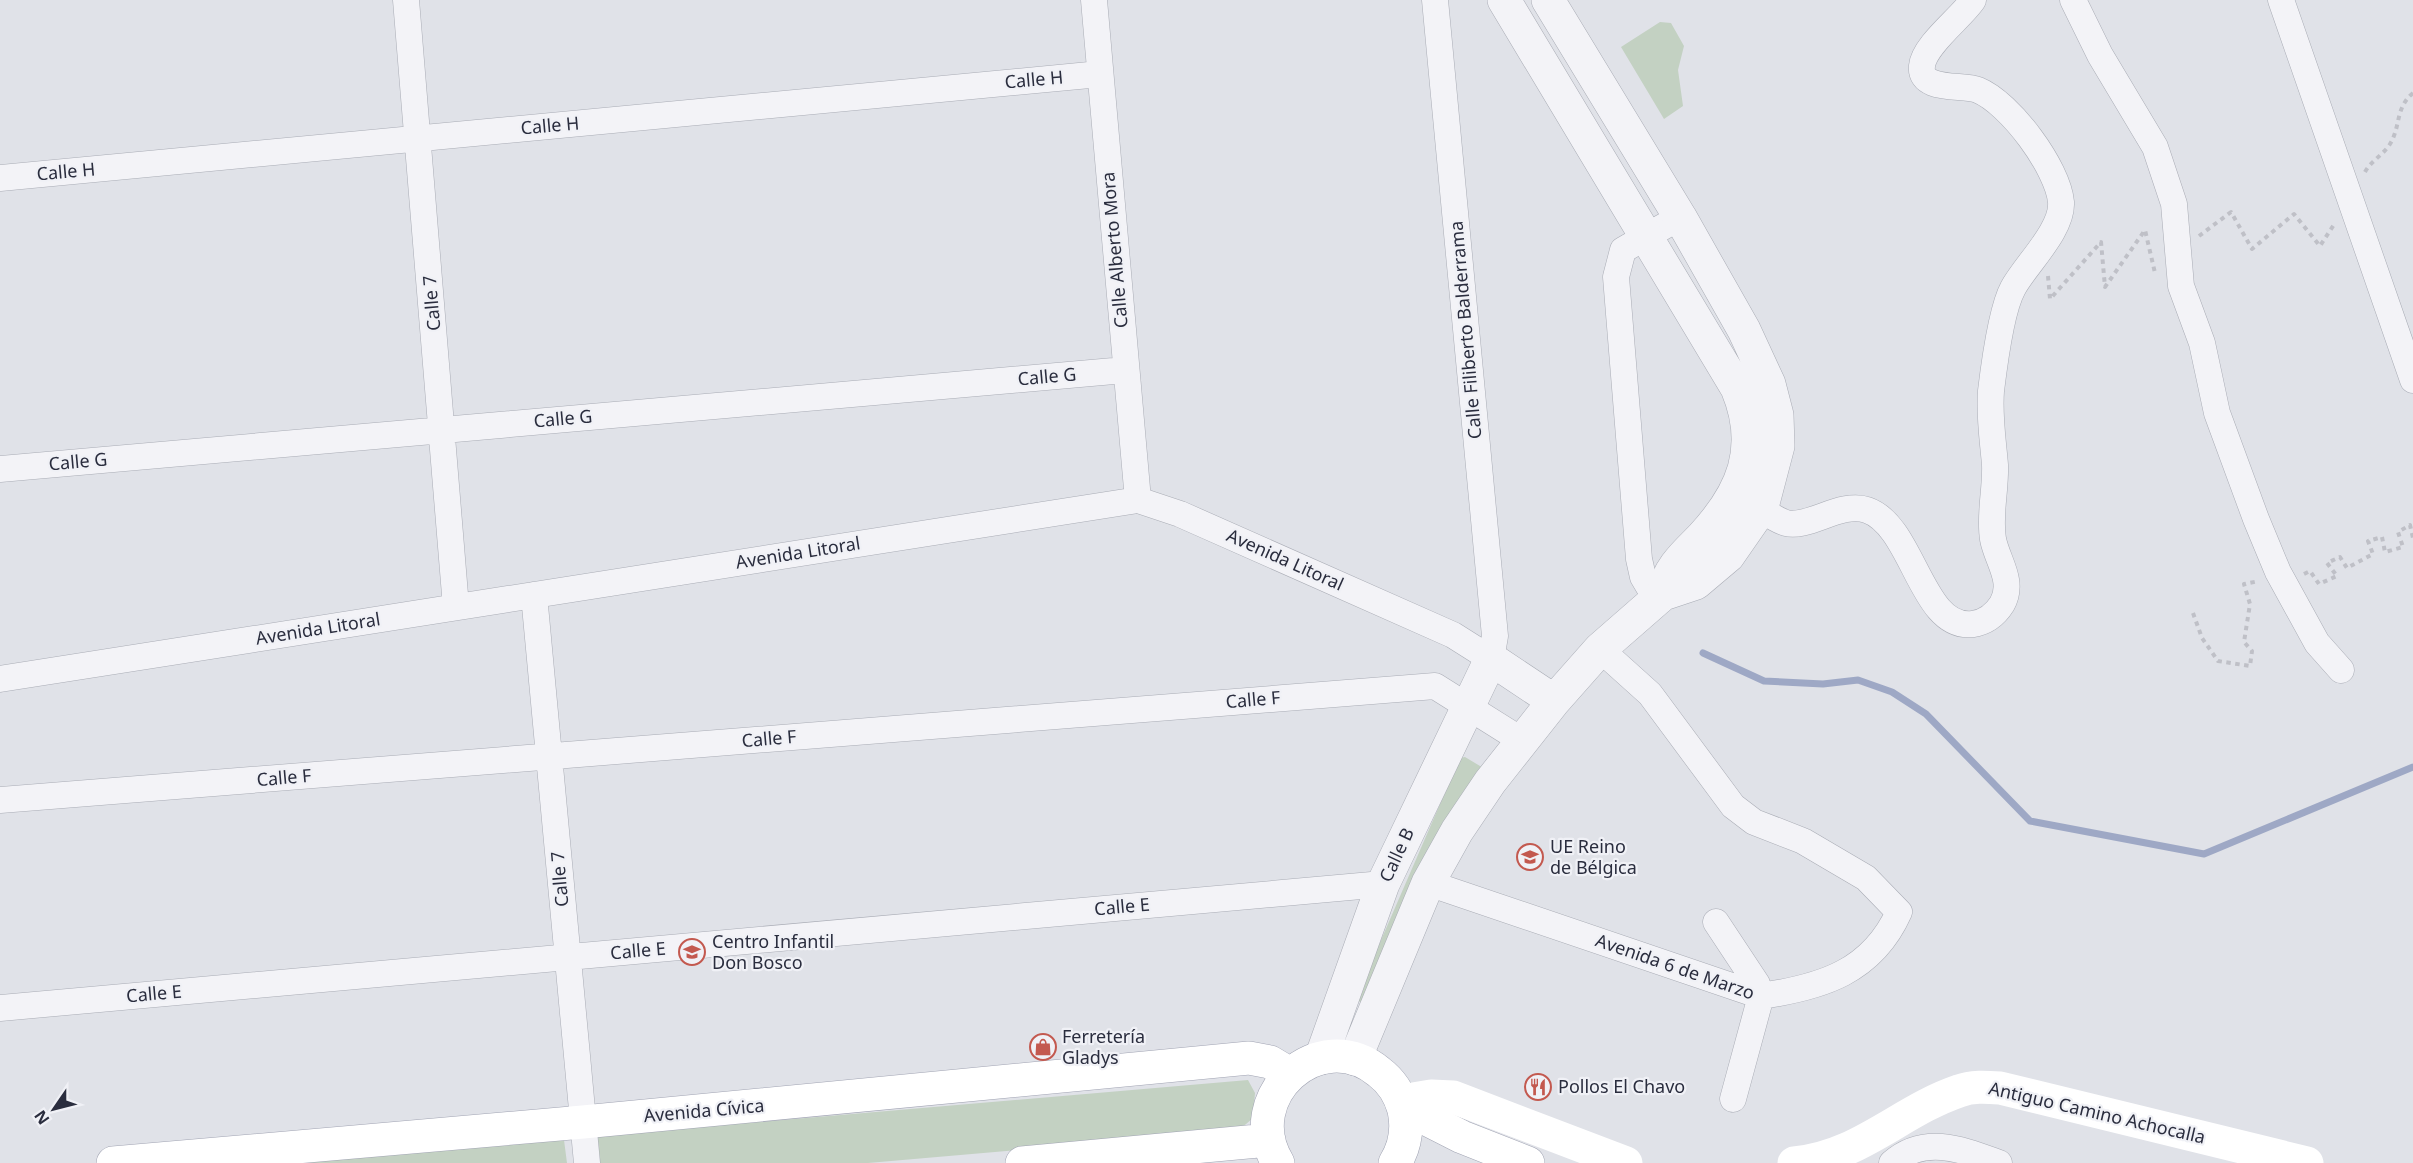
<svg xmlns="http://www.w3.org/2000/svg" width="2413" height="1163" viewBox="0 0 2413 1163" font-family="'Noto Sans',sans-serif">
  <style>
    .green { fill: #c3d1c2 }
    .lines { fill: none; stroke-linecap: round; stroke-linejoin: round }
    .stream { stroke: #9ea8c5; stroke-width: 7 }
    .minor-casing { stroke: #a9acb5; stroke-width: 27 }
    .tertiary-casing { stroke: #a9acb5; stroke-width: 34 }
    .primary-casing { stroke: #a1a4b3; stroke-width: 34 }
    .path { stroke: #bfc0c7; stroke-width: 4; stroke-dasharray: 4.5 4.5; stroke-linecap: butt }
    .minor { stroke: #f3f3f7; stroke-width: 26 }
    .tertiary { stroke: #f3f3f7; stroke-width: 33 }
    .secondary { stroke: #fff; stroke-width: 33 }
    .primary { stroke: #fff; stroke-width: 33 }
    .labels { text-anchor: middle; stroke-width: 4.5; stroke-linejoin: round; paint-order: stroke }
    .street-label { font-size: 18px; fill: #2a2d3e; stroke: #f0f1f6 }
    .poi-label { font-size: 18px; fill: #2a2d3e; stroke: #f0f1f6; text-anchor: start }
  </style>
  <rect width="100%" height="100%" fill="#e0e2e8"/>
  <path class="green" d="M 1660,22 L 1671,23 L 1684,46 L 1678,70 L 1683,106 L 1664,119 L 1621,47 Z
    M 1465,757 L 1485,769 L 1442,826 L 1361,1002 L 1355,1000 L 1460,758 Z
    M 1248,1080 L 1255,1093 L 1253,1118 L 1238,1131 L 868,1163 L 598,1163 L 595,1136 Z
    M 564,1140 L 567,1163 L 300,1163 Z"/>
  <g class="lines">
    <path class="stream" d="M 1703,653 L 1764,681 L 1823,684 L 1858,680 L 1892,692 L 1926,714 L 2030,821 L 2204,854 L 2413,767"/>
    <defs>
      <path id="minor" d="M 406,0 L 456,607
        M 1094,0 L 1138,500
        M 2073,0 L 2100,55 L 2155,147 L 2174,204 L 2181,286 L 2202,343 L 2217,413 L 2256,519 L 2278,572 L 2317,643 L 2341,670
        M 2281,0 L 2413,380
        M 0,178 L 1100,74
        M 0,469 L 1125,370
        M 1745,499 C 1759,506 1772,519 1786,523 C 1808,529 1841,501 1867,510 C 1914,526 1921,631 1973,624 C 1986,622 1995,615 2002,604 C 2015,581 1997,561 1993,539 C 1989,515 1996,489 1995,465 C 1993,440 1989,417 1991,391 C 1994,366 2001,310 2013,288 C 2026,264 2063,230 2061,202 C 2058,168 2010,103 1978,90 C 1963,84 1919,92 1922,66 C 1924,45 1962,17 1973,0
        M 534,595 L 587,1163
        M 1656,599 L 1643,577 L 1639,559 L 1616,277 L 1623,250 L 1680,217
        M 0,679 L 1138,500 L 1180,514 L 1453,635 L 1491,659 L 1495,636 L 1435,0
        M 0,800 L 1435,686 L 1521,740
        M 1428,883 L 1761,996 C 1822,987 1872,972 1899,912 L 1866,878 L 1803,841 L 1754,822 L 1733,806 L 1650,694 L 1600,649
        M 1716,922 L 1757,984 L 1761,996 L 1733,1099
        M 0,1008 L 1383,884
        M 1892,1163 C 1925,1134 1963,1150 1999,1163"/>
      <path id="tertiary" d="M 1504,0 L 1737,388 C 1762,448 1743,493 1701,538 C 1684,555 1668,569 1663,594
        M 1321,1058 L 1383,884 L 1491,659 L 1554,701
        M 1355,1059 L 1428,883 L 1457,831 L 1490,782 L 1554,701 L 1600,649 L 1663,594 L 1696,583 L 1728,556 L 1762,507 L 1778,446 L 1777,415 L 1769,384 L 1744,330 L 1680,217 L 1548,0"/>
      <path id="primary" d="M 1403,1107 L 1462,1137 L 1528,1163
        M 113,1163 L 583,1122 L 1249,1058 L 1270,1062 L 1290,1074
        M 1022,1163 L 1269,1140
        M 1278,1163 C 1238,1097 1319,1023 1379,1072 C 1391,1081 1400,1095 1404,1110 C 1408,1129 1405,1147 1395,1163"/>
    </defs>
    <use href="#minor" class="minor-casing"/>
    <use href="#tertiary" class="tertiary-casing"/>
    <use href="#primary" class="primary-casing"/>
    <path class="path" d="M 2365,172 C 2371,161 2383,155 2390,144 C 2401,126 2395,108 2413,93
      M 2199,236 L 2231,212 L 2252,249 L 2294,214 L 2320,246 L 2335,223
      M 2048,276 L 2050,299 L 2101,242 L 2105,287 L 2145,230 L 2155,273
      M 2304,574 L 2310,571 L 2319,584 L 2337,576 L 2327,563 L 2340,557 L 2347,568 L 2373,554 L 2368,541 L 2382,537 L 2385,552 L 2403,547 L 2398,532 L 2410,525 L 2413,538
      M 2193,613 L 2202,638 L 2218,661 L 2250,666 L 2252,651 L 2244,642 L 2250,604 L 2244,584 L 2259,581"/>
    <use href="#minor" class="minor"/>
    <use href="#tertiary" class="tertiary"/>
    <path class="secondary" d="M 1401,1101 L 1431,1096 L 1453,1097 L 1626,1163
      M 1794,1163 C 1860,1157 1900,1111 1959,1091 C 1972,1086 1986,1087 2000,1088 L 2307,1163"/>
    <use href="#primary" class="primary"/>
  </g>
  <defs>
    <symbol id="school-ring" viewBox="-11 -11 22 22"><circle r="9.5" fill="#f0f1f6" stroke="#c3594f" stroke-width="1.5"/><path d="M0-5L7-2L0 1L-7-2ZM-4 1L0 2.5L4 1V4Q0 6-4 4Z" fill="#c3594f"/></symbol>
    <symbol id="shop-ring" viewBox="-11 -11 22 22"><circle r="9.5" fill="#f0f1f6" stroke="#c3594f" stroke-width="1.5"/><path d="M-5-2.5h2.3a2.7 3.5 0 0 1 5.4 0H5L5.5 6h-11ZM-1.5-2.5h3a1.5 2.3 0 0 0-3 0Z" fill="#c3594f"/></symbol>
    <symbol id="restaurant-ring" viewBox="-11 -11 22 22"><circle r="9.5" fill="#f0f1f6" stroke="#c3594f" stroke-width="1.5"/><path d="M-5-6h1v4h1v-4h1v4h1v-4h1v5L-1.5 .5V6h-2V.5L-5-1ZM5-6V6H3V1.5H1.5Q1.5-4 5-6Z" fill="#c3594f"/></symbol>
  </defs>
  <g fill-rule="evenodd">
    <use href="#school-ring" x="1515" y="842" width="30" height="30"/>
    <use href="#school-ring" x="677" y="937" width="30" height="30"/>
    <use href="#shop-ring" x="1028" y="1032" width="30" height="30"/>
    <use href="#restaurant-ring" x="1523" y="1072" width="30" height="30"/>
  </g>
  <g class="labels">
    <g class="street-label">
      <text transform="translate(1034 80) rotate(-5)" y="6">Calle H</text>
      <text transform="translate(550 126) rotate(-5)" y="6">Calle H</text>
      <text transform="translate(66 172) rotate(-5)" y="6">Calle H</text>
      <text transform="translate(1115 250) rotate(-95)" y="6">Calle Alberto Mora</text>
      <text transform="translate(432 303) rotate(-95)" y="6">Calle 7</text>
      <text transform="translate(1466 330) rotate(-95)" y="6">Calle Filiberto Balderrama</text>
      <text transform="translate(1047 377) rotate(-5)" y="6">Calle G</text>
      <text transform="translate(563 419) rotate(-5)" y="6">Calle G</text>
      <text transform="translate(78 462) rotate(-5)" y="6">Calle G</text>
      <text transform="translate(798 553) rotate(-9)" y="6">Avenida Litoral</text>
      <text transform="translate(1285 560) rotate(24)" y="6">Avenida Litoral</text>
      <text transform="translate(318 629) rotate(-9)" y="6">Avenida Litoral</text>
      <text transform="translate(1253 700) rotate(-5)" y="6">Calle F</text>
      <text transform="translate(769 739) rotate(-5)" y="6">Calle F</text>
      <text transform="translate(284 778) rotate(-5)" y="6">Calle F</text>
      <text transform="translate(1397 855) rotate(-65)" y="6">Calle B</text>
      <text transform="translate(560 879) rotate(-95)" y="6">Calle 7</text>
      <text transform="translate(1122 907) rotate(-5)" y="6">Calle E</text>
      <text transform="translate(638 951) rotate(-5)" y="6">Calle E</text>
      <text transform="translate(1675 967) rotate(19)" y="6">Avenida 6 de Marzo</text>
      <text transform="translate(154 994) rotate(-5)" y="6">Calle E</text>
      <text transform="translate(704 1111) rotate(-5)" y="6">Avenida Cívica</text>
      <text transform="translate(2097 1113) rotate(13)" y="6">Antiguo Camino Achocalla</text>
    </g>
    <g class="poi-label">
      <text x="1550" y="853">UE Reino<tspan x="1550" dy="21">de Bélgica</tspan></text>
      <text x="712" y="948">Centro Infantil<tspan x="712" dy="21">Don Bosco</tspan></text>
      <text x="1062" y="1043">Ferretería<tspan x="1062" dy="21">Gladys</tspan></text>
      <text x="1558" y="1093">Pollos El Chavo</text>
    </g>
  </g>
  <g transform="translate(54 1109) rotate(235)" stroke="#f0f1f6" stroke-width="4.5" paint-order="stroke">
  <path d="M0-4.5L10 22L0 15L-10 22Z" fill="#2a2d3e"/>
  <text y="-9" font-size="16" font-weight="bold" text-anchor="middle" fill="#2a2d3e">N</text>
  </g>
</svg>
